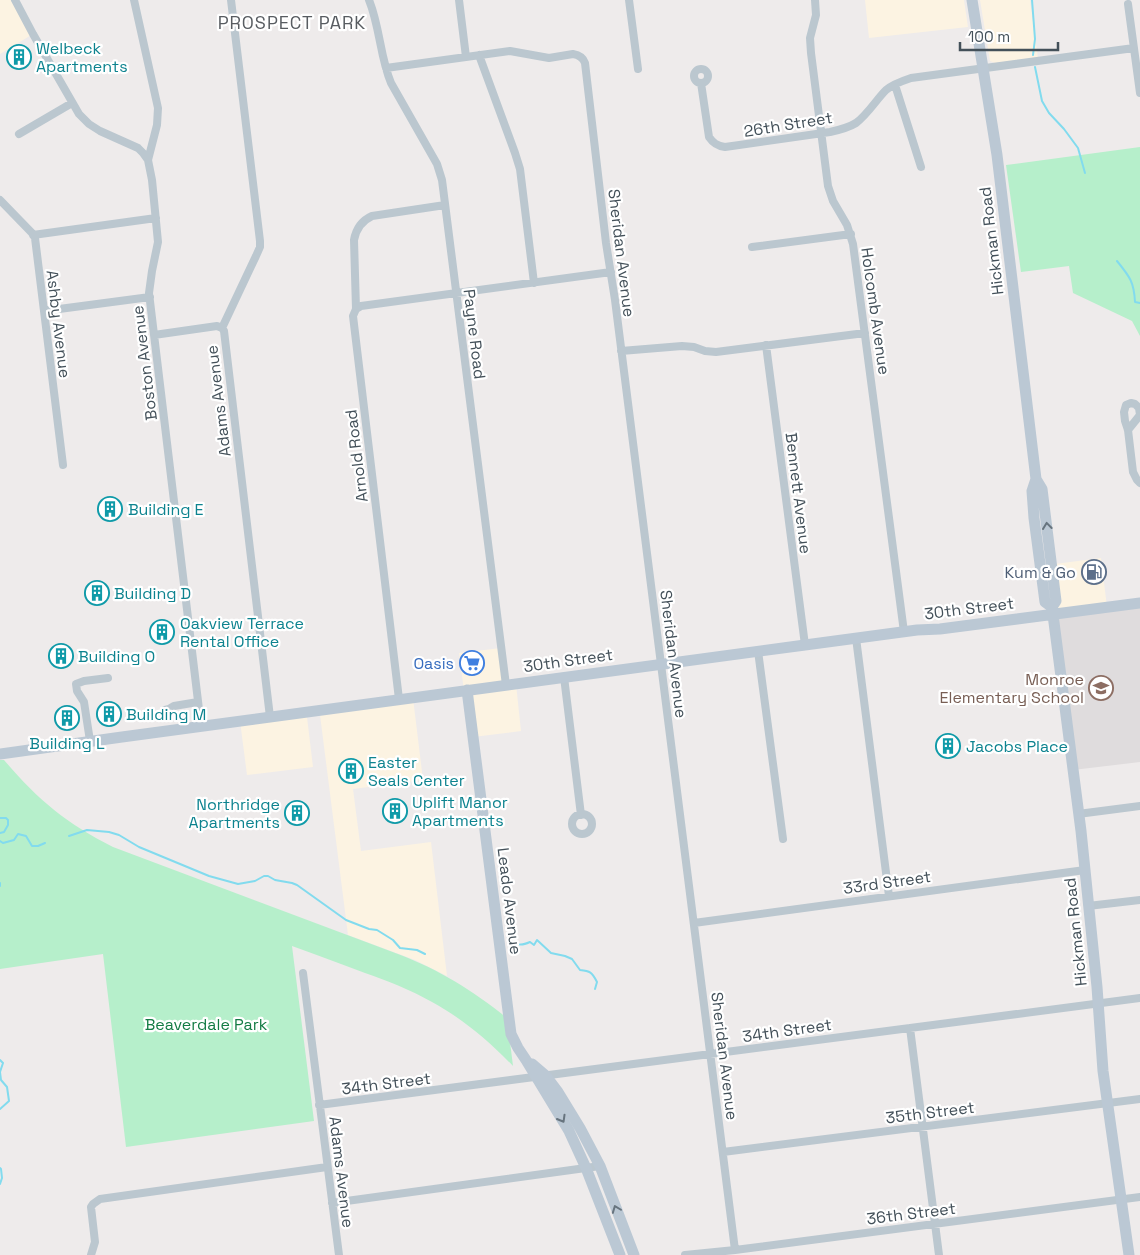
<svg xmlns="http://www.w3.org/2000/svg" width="1140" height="1255" viewBox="0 0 1140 1255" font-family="'Space Grotesk',sans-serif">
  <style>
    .commercial { fill: #fcf3e2 }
    .education { fill: #dfdcdd }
    .green { fill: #b6efcb }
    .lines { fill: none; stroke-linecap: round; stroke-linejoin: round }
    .stream { stroke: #82dbee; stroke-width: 2 }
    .street { stroke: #bbc7cf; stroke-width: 8 }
    .secondary { stroke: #bbc8d4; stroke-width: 11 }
    .oneway { stroke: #67747e }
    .labels { text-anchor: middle; stroke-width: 4.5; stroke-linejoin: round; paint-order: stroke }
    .culture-label { font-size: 16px; fill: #0d838f; stroke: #fff; text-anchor: start }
    .street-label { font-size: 16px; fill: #435059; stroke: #fff }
    .service-label { font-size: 16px; fill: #4e5e75; stroke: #fff; text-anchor: end }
    .shop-label { font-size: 16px; fill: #366cbe; stroke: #fff; text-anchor: end }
    .education-label { font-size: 16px; fill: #785e54; stroke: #fff; text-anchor: end }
    .park-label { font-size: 16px; fill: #137b44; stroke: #fff }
    .neighbourhood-label { font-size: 18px; letter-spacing: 1px; fill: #585c61; stroke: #fff }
  </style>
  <rect width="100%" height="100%" fill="#eeebeb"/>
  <path class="commercial" d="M 0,0 L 15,0 L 33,34 L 0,54 Z
    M 865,0 L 964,0 L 968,27 L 869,38 Z
    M 980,0 L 1030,0 L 1038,58 L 995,63 L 990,61 Z
    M 1101,558 L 1107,607 L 1053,614 L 1047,565 Z
    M 501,648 L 506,685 L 516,684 L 521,731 L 473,737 L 464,691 L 459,653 Z
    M 413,698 L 423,780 L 353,789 L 361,851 L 431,842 L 447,976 L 415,960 L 348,935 L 320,715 L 307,717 L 313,767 L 247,775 L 240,721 Z"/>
  <path class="education" d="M 1140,602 L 1140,762 L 1073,770 L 1053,614 Z"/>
  <path class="green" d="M 1140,147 L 1140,336 L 1132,321 L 1073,293 L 1069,266 L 1021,272 L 1006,165 Z
    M 0,760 L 4,760 C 38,800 66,823 113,847 L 398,954 C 440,970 472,990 507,1018 L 513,1066 C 489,1041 463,1019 432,1002 C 411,990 388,981 365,973 C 341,964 317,955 292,946 L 314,1121 L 126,1147 L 103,954 L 0,969 Z"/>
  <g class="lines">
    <path class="stream" d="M 1032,0 L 1035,39 L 1033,55
      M 1035,67 L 1042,101 L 1049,113 L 1064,129 L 1078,148 L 1085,173
      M 1117,261 C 1130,277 1134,282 1135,302 L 1140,303
      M 0,818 L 6,818 L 8,820 L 8,825 L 4,832 L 0,833
      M 69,836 L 87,830 L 109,832 L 119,835 L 139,847 L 209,876 L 238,884 L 255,881 L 264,876 L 268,876 L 275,880 L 292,883 L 297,885 L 346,920 L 369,929 L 377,930 L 393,940 L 400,948 L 417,950 L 425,954
      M 0,841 L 3,843 L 14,840 L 18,834 L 26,836 L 32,846 L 38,846 L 45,843
      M 0,883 L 0,886
      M 511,941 C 519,946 523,945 530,942 L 534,945 L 537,940 L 551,953 L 565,956 L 572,959 L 580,970 C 590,971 592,972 597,982 L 595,989
      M 0,1060 L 3,1063 L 0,1072 L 1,1080 L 7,1087 L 9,1101 L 0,1109
      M 0,1168 L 1,1169 L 2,1178 L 0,1184"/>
    <path class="street" d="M 15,0 L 33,34 L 79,114 L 89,124 L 100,131 L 138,148 L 143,153 L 148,160
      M 134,0 L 158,108 L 157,125 L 148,160 L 152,180 L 158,242 L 152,271 L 149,293 L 201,726
      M 231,0 L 260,241 L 260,247 L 256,256 L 222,328 L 224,331 L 270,717
      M 369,0 C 380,27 380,57 391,83 L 437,164 L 442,180 L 506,685
      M 459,0 L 466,57
      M 629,0 L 638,69
      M 815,0 L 816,15 L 810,38 L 811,53 L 828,186 L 833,201 L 847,225 L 853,244 L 904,632
      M 1128,4 L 1140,93
      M 479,55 L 515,153 L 520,169 L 534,283
      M 386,68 L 510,51 L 549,58 L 573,54 C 579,55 583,57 585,63 L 606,243 L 615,300 L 735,1250
      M694 76a7 7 0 1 1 14 0a7 7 0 1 1-14 0Z
      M 701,83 L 709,137 C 713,143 717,146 725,147 L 830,132 C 839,130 848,128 856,123 C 868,114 876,100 886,90 C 893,84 902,81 911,78 L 1134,48
      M 895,85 L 921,167
      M 19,134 L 72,103
      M 0,200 L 32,233 L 35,238 L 63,465
      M 33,235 L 156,218
      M 752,247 L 851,234
      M 356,309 L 361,306 L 611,272
      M 44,311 L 150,297
      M 154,335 L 217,326 L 222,328
      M 766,345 L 805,645
      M 621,351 L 682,346 L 694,347 L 705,351 L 716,352 L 865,333
      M 1128,430 L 1140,415 L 1139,408 L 1135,404 L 1131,403 L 1126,405 L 1124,412 L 1125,421 L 1128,430 L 1133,472 L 1137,480 L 1140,483
      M 856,638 L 889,896
      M 758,651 L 783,839
      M 564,677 L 581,815
      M 399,699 L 353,316 L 356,309 L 354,240 C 356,229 361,221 372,216 L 445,205
      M 165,710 L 169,709 L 174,706 L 198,702
      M 90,741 L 84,702 L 77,691 L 76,684 L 84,681 L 108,678
      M 1078,814 L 1140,806
      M572 824a10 10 0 1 1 20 0a10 10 0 1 1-20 0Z
      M 1088,906 L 1140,900
      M 694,923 L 1085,870
      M 303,973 L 339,1255
      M 910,1028 L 939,1255
      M 319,1105 L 1140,998
      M 723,1152 L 1140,1099
      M 332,1203 L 600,1166
      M 91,1255 L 95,1242 L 91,1207 L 93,1204 L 100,1199 L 327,1167
      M 685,1255 L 735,1250 L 1140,1197"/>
    <path class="secondary" d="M 972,0 L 997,155 L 1036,479 L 1042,489 L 1056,601 L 1052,607 L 1081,831 L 1097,987 L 1103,1071 L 1129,1255
      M 1036,479 L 1032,491 L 1034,518 L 1045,602 L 1052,607
      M 467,690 L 511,1034 L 518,1048 L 526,1060 L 569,1131 L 586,1168 L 620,1255
      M 0,754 L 122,737 L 805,645 L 917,630 L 940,629 L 1140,603
      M 532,1064 L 546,1076 L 558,1092 L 580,1128 L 600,1166 L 634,1255"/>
  </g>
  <defs><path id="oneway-chevron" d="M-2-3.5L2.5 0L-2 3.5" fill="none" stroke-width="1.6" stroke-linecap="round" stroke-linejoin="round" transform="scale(1.25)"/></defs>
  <g class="oneway">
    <use href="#oneway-chevron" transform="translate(1047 526) rotate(-97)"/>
    <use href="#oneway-chevron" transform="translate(562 1119) rotate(60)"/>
    <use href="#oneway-chevron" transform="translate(616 1209) rotate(-111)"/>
  </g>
  <defs>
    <symbol id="building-ring" viewBox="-11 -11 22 22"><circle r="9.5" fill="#fff" stroke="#0f9aa8" stroke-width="1.5"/><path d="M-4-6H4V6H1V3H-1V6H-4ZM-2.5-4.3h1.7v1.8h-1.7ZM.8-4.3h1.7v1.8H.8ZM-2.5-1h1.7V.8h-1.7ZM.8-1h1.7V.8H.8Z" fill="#0f9aa8"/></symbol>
    <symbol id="fuel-ring" viewBox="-11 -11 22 22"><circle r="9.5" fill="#fff" stroke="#5c6f8a" stroke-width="1.5"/><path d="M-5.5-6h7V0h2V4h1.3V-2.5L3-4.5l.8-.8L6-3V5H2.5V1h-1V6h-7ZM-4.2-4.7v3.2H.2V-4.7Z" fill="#5c6f8a"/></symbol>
    <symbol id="supermarket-ring" viewBox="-11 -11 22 22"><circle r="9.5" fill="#fff" stroke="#3f7fe0" stroke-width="1.5"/><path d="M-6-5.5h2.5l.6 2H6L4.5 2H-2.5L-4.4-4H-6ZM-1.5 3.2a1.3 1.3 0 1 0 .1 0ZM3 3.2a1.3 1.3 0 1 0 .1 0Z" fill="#3f7fe0"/></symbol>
    <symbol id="school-ring" viewBox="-11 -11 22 22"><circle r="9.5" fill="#fff" stroke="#8d6e63" stroke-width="1.5"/><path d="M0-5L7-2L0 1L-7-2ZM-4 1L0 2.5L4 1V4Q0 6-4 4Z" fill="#8d6e63"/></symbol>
  </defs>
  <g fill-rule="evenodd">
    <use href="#building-ring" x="5" y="43" width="28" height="28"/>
    <use href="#building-ring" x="96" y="495" width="28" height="28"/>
    <use href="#fuel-ring" x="1080" y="558" width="28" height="28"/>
    <use href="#building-ring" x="83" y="579" width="28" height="28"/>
    <use href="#building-ring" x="148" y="618" width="28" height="28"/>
    <use href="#building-ring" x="47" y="642" width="28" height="28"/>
    <use href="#supermarket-ring" x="458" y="649" width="28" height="28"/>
    <use href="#school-ring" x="1087" y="674" width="28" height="28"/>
    <use href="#building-ring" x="95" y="700" width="28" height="28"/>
    <use href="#building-ring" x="53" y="704" width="28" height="28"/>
    <use href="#building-ring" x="934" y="732" width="28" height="28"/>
    <use href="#building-ring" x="337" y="757" width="28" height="28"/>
    <use href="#building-ring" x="381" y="797" width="28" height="28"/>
    <use href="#building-ring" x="283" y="799" width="28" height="28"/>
  </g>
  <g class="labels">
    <g class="culture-label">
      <text x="36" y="54">Welbeck<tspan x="36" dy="18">Apartments</tspan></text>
      <text x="128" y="515">Building E</text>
      <text x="114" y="599">Building D</text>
      <text x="180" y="629">Oakview Terrace<tspan x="180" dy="18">Rental Office</tspan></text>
      <text x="78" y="662">Building O</text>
      <text x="126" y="720">Building M</text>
      <text x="67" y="749" text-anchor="middle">Building L</text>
      <text x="966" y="752">Jacobs Place</text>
      <text x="368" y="768">Easter<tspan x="368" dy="18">Seals Center</tspan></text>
      <text x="412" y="808">Uplift Manor<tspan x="412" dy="18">Apartments</tspan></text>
      <text x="280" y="810" text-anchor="end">Northridge<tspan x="280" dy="18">Apartments</tspan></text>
    </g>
    <g class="street-label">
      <text transform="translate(788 124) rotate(-9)" y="6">26th Street</text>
      <text transform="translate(991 241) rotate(-97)" y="6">Hickman Road</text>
      <text transform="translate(622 253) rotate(83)" y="6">Sheridan Avenue</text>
      <text transform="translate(876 311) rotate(82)" y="6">Holcomb Avenue</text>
      <text transform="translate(59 324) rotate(83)" y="6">Ashby Avenue</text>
      <text transform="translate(475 334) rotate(83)" y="6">Payne Road</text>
      <text transform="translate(144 363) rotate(-97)" y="6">Boston Avenue</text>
      <text transform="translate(218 401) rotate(-97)" y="6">Adams Avenue</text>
      <text transform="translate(356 456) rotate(-97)" y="6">Arnold Road</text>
      <text transform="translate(799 493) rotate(83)" y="6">Bennett Avenue</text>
      <text transform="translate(969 608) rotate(-7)" y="6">30th Street</text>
      <text transform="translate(674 654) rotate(83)" y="6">Sheridan Avenue</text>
      <text transform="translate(568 660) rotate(-8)" y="6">30th Street</text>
      <text transform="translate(887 882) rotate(-8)" y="6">33rd Street</text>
      <text transform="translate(510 901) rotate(83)" y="6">Leado Avenue</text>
      <text transform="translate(1075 932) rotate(-96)" y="6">Hickman Road</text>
      <text transform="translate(787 1030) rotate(-8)" y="6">34th Street</text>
      <text transform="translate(725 1056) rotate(83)" y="6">Sheridan Avenue</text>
      <text transform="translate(386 1083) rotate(-7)" y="6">34th Street</text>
      <text transform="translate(930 1112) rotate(-7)" y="6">35th Street</text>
      <text transform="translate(342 1172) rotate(83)" y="6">Adams Avenue</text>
      <text transform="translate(911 1213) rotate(-7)" y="6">36th Street</text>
    </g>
    <g class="service-label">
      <text x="1076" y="578">Kum &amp; Go</text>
    </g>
    <g class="shop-label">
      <text x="454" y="669">Oasis</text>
    </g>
    <g class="education-label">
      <text x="1084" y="685">Monroe<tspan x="1084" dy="18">Elementary School</tspan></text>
    </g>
    <g class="park-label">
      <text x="206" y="1030">Beaverdale Park</text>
    </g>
    <g class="neighbourhood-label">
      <text x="292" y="29">PROSPECT PARK</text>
    </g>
  </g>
  <path d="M960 42v8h98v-8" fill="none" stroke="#435059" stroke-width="2.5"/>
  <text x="968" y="42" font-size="15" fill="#435059" stroke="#ffffff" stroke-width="4" paint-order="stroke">100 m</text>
</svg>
